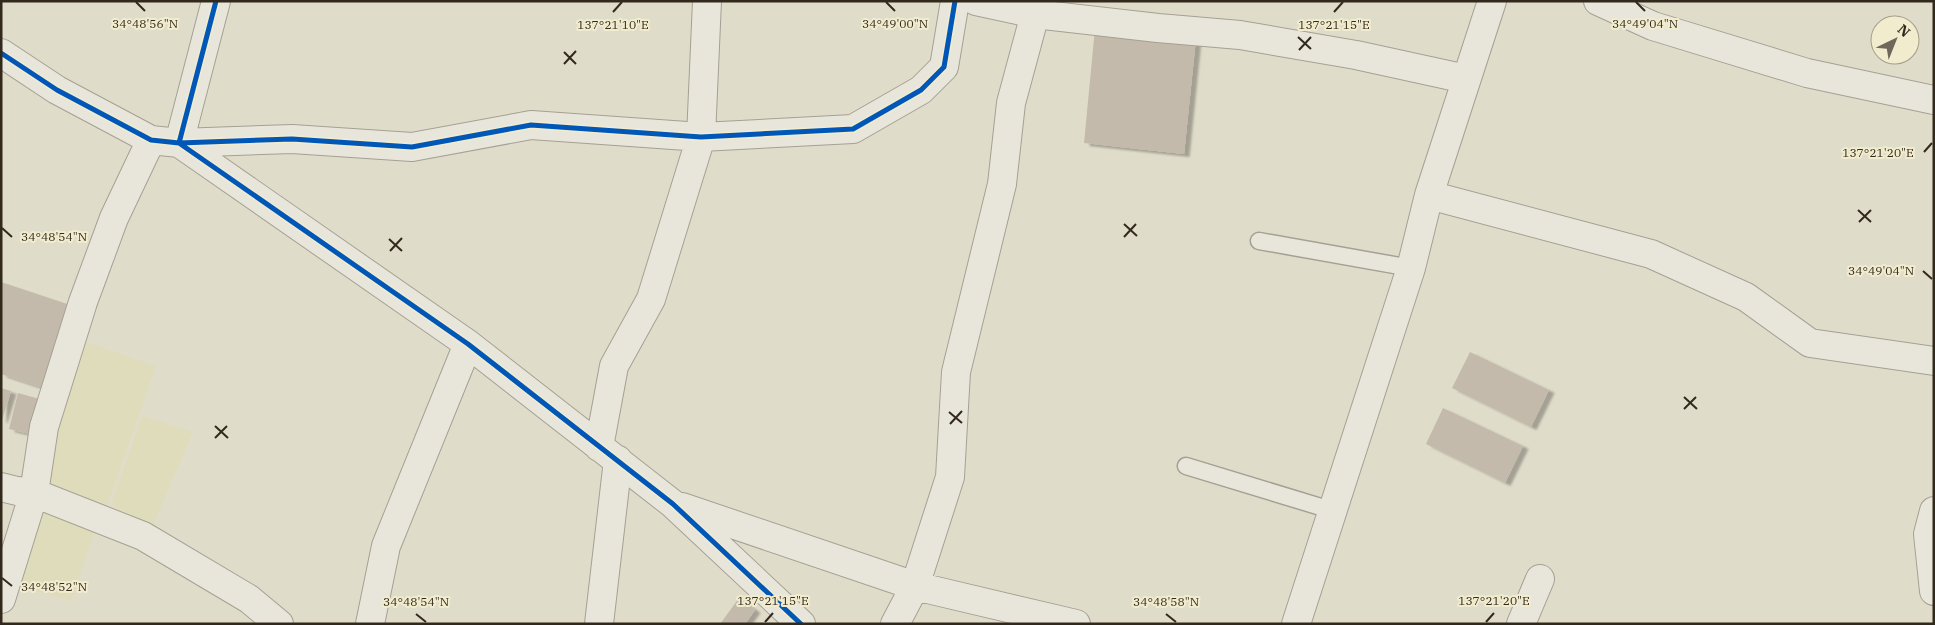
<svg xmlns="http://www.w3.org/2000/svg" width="1935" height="625" viewBox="0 0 1935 625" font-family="'IBM Plex Serif',serif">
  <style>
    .farmland { fill: #dfdcbb }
    .building { fill: #c3baab; filter: url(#shadow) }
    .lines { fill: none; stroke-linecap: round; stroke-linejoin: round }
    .service-casing { stroke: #a5a093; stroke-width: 19 }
    .minor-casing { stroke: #a5a093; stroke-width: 30 }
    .service { stroke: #e8e6db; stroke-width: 16 }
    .minor { stroke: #e8e6db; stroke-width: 28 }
    .cycleway-casing { stroke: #f2eccf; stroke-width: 8 }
    .cycleway { stroke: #0057b8; stroke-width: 5 }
    .ticks { fill: none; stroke: #32291d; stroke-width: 2 }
    .ticks-label { font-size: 12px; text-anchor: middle; fill: #32291d; stroke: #f2eccf; stroke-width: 4; stroke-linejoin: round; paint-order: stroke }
  </style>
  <defs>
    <filter id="shadow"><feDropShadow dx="5.5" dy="3" stdDeviation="1" flood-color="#0004"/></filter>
  </defs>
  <rect width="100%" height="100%" fill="#e0dcca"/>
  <path class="farmland" d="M 83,341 L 156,366 L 107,506 L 42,483 Z
    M 142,416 L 193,432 L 152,527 L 111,505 Z
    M 39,507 L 97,523 L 71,601 L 16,585 Z"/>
  <path class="building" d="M 1095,28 L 1196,38 L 1184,154 L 1084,143 Z
    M 1,282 L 76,307 L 49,390 L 1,374 Z
    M 1470,352 L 1549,390 L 1531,427 L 1452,388 Z
    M 1,388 L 11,391 L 2,420 L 1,420 Z
    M 18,393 L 39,399 L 30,434 L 9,429 Z
    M 1443,408 L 1523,446 L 1505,483 L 1426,444 Z
    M 739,598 L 755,610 L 745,624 L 720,624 Z"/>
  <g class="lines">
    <defs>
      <path id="service" d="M 1259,241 L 1411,268
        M 1186,466 L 1334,511"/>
      <path id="minor" d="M 216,1 L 179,143 L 292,139 L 412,147 L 531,125 L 701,137 L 853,129 L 921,90 L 944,67 L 955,1
        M 1598,1 L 1653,26 L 1807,73 L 1934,100
        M 1035,14 L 1158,28 L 1240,35 L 1356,55 L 1466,79
        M 1,53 L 57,90 L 151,140 L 179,143 L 468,344 L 673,504 L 801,624
        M 1429,195 L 1651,254 L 1746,297 L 1810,343 L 1934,361
        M 599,447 L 614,366 L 651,299 L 701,137 L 707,1
        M 1,487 L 17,491 L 34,493 L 143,536 L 249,599 L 279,624
        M 682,507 L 915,586 L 1076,624
        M 1934,511 L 1928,534 L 1934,591
        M 1,599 L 34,493 L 44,427 L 83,302 L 114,218 L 151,140
        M 370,624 L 386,546 L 468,344
        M 599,624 L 618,460
        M 895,624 L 915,586 L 950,477 L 956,372 L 1002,184 L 1011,103 L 1035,14 L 976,1
        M 1296,624 L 1411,268 L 1429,195 L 1492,1
        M 1521,624 L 1540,579"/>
    </defs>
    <use href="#service" class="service-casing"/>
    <use href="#minor" class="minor-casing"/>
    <use href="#service" class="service"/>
    <use href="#minor" class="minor"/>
    <defs>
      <path id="cycleway" d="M 216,1 L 179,143 L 292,139 L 412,147 L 531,125 L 701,137 L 853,129 L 921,90 L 944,67 L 955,1
        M 1,53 L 57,90 L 151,140 L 179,143 L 468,344 L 673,504 L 801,624"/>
    </defs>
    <use href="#cycleway" class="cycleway-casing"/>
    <use href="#cycleway" class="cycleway"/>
  </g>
  <path class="ticks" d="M 136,2 L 145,11M 886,2 L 895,11M 1636,2 L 1645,11M 613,12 L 622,2M 1334,12 L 1343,2M 1298,37 L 1311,49M 1299,50 L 1311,37M 564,52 L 576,64M 564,64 L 576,51M 1924,152 L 1932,143M 1858,210 L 1871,222M 1859,222 L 1871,210M 1124,224 L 1137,236M 2,228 L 12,237M 1124,237 L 1136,224M 389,239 L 402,251M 390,251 L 402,238M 1923,271 L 1932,279M 1684,397 L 1697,409M 1684,409 L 1696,397M 949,412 L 962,423M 950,424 L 962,411M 215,426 L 228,438M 215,438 L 227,426M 2,578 L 12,586M 416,614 L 426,622M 1166,614 L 1176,622M 765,622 L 773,613M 1486,622 L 1494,613"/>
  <g class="ticks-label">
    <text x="895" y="28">34°49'00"N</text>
    <text x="145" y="28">34°48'56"N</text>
    <text x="1645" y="28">34°49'04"N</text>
    <text x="1334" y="29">137°21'15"E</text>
    <text x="613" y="29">137°21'10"E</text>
    <text x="1878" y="157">137°21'20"E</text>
    <text x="54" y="241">34°48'54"N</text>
    <text x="1881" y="275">34°49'04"N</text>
    <text x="54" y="591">34°48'52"N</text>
    <text x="773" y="605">137°21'15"E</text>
    <text x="1494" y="605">137°21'20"E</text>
    <text x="416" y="606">34°48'54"N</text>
    <text x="1166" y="606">34°48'58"N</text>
  </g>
  <rect width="1935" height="625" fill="none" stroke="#32291d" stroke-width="5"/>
  <g transform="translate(1895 40) rotate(43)"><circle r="24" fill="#f2eccf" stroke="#a59e88"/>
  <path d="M0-4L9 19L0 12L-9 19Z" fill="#6f685a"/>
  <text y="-8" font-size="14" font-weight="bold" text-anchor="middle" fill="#32291d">N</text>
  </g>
</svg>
